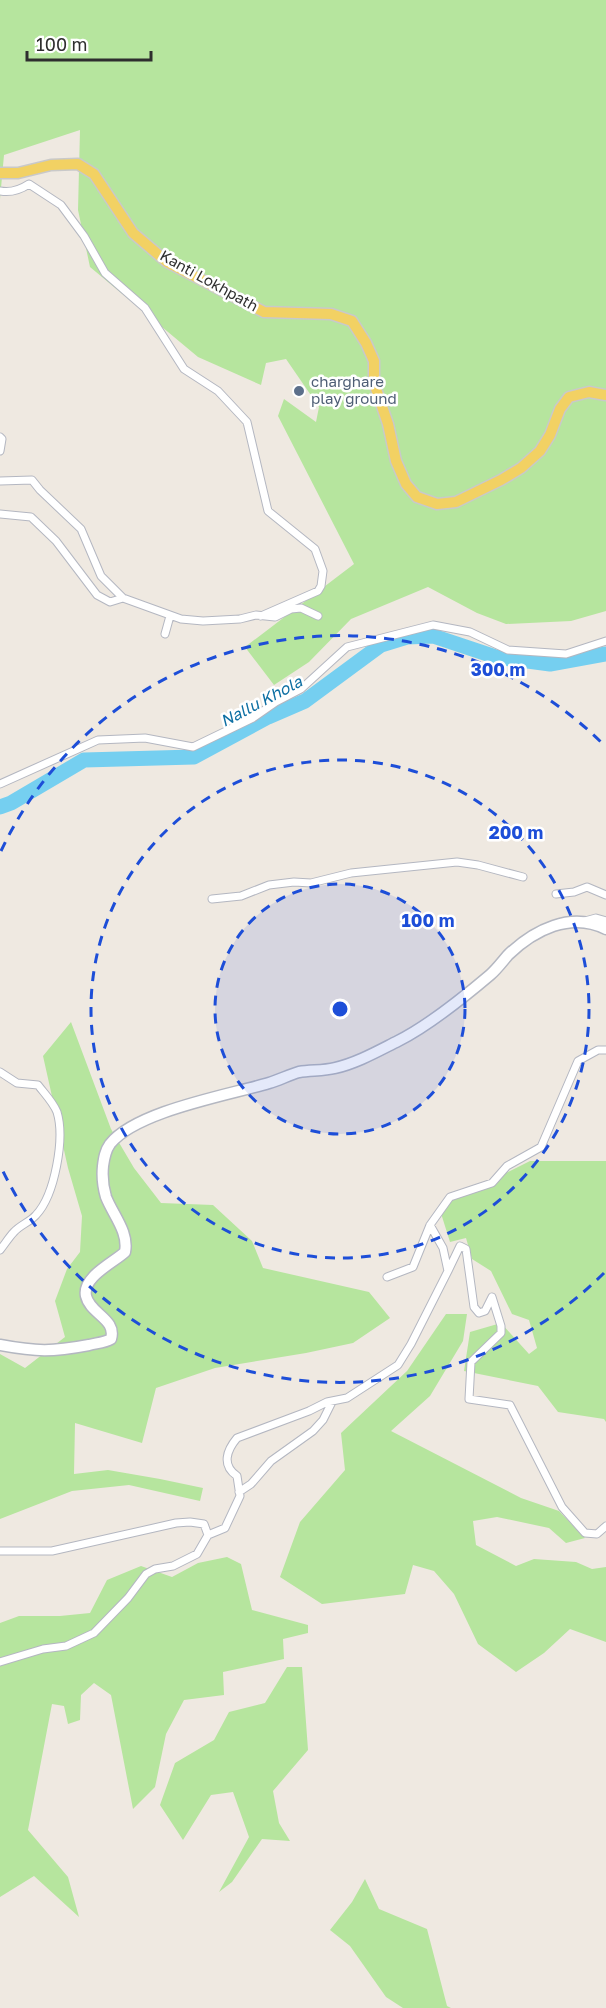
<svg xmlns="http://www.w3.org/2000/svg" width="606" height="2008" viewBox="0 0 606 2008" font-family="'Golos Text',sans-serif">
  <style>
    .green { fill: #b6e59e }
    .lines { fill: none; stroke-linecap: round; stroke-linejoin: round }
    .river { stroke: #75cff0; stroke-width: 15 }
    .minor-casing { stroke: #b4b7c1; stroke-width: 9 }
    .secondary-casing { stroke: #b4b7c1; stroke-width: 13 }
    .primary-casing { stroke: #c9c9c9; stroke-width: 13 }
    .minor { stroke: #fff; stroke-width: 7 }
    .secondary { stroke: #fff; stroke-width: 10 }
    .primary { stroke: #f2d163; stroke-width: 10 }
    .ring { fill: none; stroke: #1d4ed8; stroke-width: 3; stroke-dasharray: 10 8 }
    .service-dot { fill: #5c6f8a; stroke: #fff; stroke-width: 2 }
    .labels { text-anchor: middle; stroke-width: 5; stroke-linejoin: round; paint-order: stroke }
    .street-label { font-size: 15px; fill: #2e2e2e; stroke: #fff }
    .service-label { font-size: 15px; fill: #4e5e75; stroke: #fff; text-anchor: start }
    .water-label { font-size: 16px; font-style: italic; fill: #0d6fa3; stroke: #fff }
    .centre { fill: #1d4ed8; stroke: #fff; stroke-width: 3 }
    .ring-label { font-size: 18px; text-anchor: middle; font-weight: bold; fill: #1d4ed8; stroke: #fff; stroke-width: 5; stroke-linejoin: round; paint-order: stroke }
  </style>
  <rect width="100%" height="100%" fill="#efe9e1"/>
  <path class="green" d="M 0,0 L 606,0 L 606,611 L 571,621 L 506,624 L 477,613 L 428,587 L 351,619 L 309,662 L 274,685 L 245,647 L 354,564 L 278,416 L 284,399 L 316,422 L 319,407 L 286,359 L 266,363 L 261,385 L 198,357 L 90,267 L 78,210 L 80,130 L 4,155 L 0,199 Z
    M 71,1022 L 111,1129 L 134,1168 L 161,1203 L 213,1205 L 252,1241 L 263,1268 L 369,1292 L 390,1318 L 353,1343 L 306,1353 L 215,1368 L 156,1388 L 142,1443 L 75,1423 L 74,1474 L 108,1470 L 160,1479 L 203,1488 L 200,1501 L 129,1485 L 72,1491 L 0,1519 L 0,1354 L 25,1368 L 65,1337 L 55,1301 L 67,1269 L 80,1252 L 82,1216 L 68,1168 L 43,1056 Z
    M 530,1161 L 606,1161 L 606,1422 L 604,1419 L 558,1412 L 538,1386 L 464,1371 L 470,1332 L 501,1323 L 529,1354 L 537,1348 L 529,1320 L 512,1314 L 491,1271 L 472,1259 L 466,1238 L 450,1242 L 439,1207 Z
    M 446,1314 L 467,1314 L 463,1341 L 430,1396 L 391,1431 L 521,1498 L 559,1511 L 585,1538 L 566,1543 L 549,1528 L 497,1517 L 473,1521 L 476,1545 L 516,1566 L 534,1559 L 576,1562 L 592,1569 L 606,1567 L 606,1642 L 570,1629 L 544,1653 L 516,1672 L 478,1644 L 454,1594 L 434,1571 L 413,1565 L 405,1594 L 322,1604 L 280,1577 L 300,1522 L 345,1470 L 341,1433 L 407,1371 Z
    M 227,1557 L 241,1564 L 252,1610 L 308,1625 L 308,1633 L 283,1639 L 284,1659 L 223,1672 L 224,1695 L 184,1700 L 166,1734 L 155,1787 L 133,1809 L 111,1695 L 94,1683 L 81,1695 L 80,1720 L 68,1724 L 64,1706 L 52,1704 L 28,1830 L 68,1877 L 79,1917 L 34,1876 L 0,1897 L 0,1623 L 19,1616 L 60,1616 L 90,1613 L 107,1580 L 141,1566 L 172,1577 L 198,1563 Z
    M 287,1667 L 302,1667 L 308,1750 L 273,1791 L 279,1823 L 290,1841 L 262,1839 L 232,1882 L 219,1892 L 249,1837 L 233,1792 L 211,1795 L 183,1840 L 160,1805 L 175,1763 L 214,1740 L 229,1712 L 265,1703 Z
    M 365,1879 L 379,1909 L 427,1929 L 447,2006 L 451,2008 L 403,2008 L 386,1997 L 350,1946 L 330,1930 L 352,1902 Z"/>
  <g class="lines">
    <path class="river" d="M 0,807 L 11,803 L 84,760 L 194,757 L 268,717 L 305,701 L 381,645 L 407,637 L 433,636 L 496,657 L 550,664 L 606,654"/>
    <defs>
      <path id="minor" d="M 0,191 C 11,193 20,190 29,184 L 61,205 L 84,236 L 105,273 L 145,308 L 184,369 L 218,391 L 247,422 L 268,511 L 315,549 L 323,571 L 321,586 L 318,591 L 261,616
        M 0,437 L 2,439 L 0,451
        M 0,481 L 32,480 L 40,490 L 81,529 L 101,576 L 123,598
        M 0,514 L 31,517 L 56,541 L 97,595 L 110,602 L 123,598 L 181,619 L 203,621 L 240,619 L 256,615 L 275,617 L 291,609 L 301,608 L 318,616
        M 165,634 L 170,616
        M 0,784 L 98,740 L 145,738 L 193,747 L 253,718 L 276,702 L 301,689 L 347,647 L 433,625 L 470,632 L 508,650 L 566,654 L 606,641
        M 556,894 L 574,892 L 587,887 L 606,895
        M 212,899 L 241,896 L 269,885 L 294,882 L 311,883 L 351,873 L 457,862 L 478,865 L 523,877
        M 585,921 L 596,918 L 606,921
        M 0,1072 L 17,1083 L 38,1085 C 44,1093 53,1102 57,1112 C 65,1138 55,1195 36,1215 C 30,1222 20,1225 14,1232 C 9,1237 5,1244 0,1250
        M 448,1271 L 460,1246 L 466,1249 L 474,1307 L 479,1313 L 485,1311 L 492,1297 L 501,1326 L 501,1333 L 471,1362 L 469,1399 L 510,1405 L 562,1507 L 585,1533 L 597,1534 L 606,1526
        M 387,1277 L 413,1267 L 430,1225 L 450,1197 L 492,1183 L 507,1166 L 541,1147 L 578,1061 L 598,1050 L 606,1050
        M 239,1492 L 251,1484 L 271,1461 L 313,1431 L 323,1420 L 332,1402
        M 208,1535 L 225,1528 L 240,1496 L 237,1476 C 221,1465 227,1450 237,1438 L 309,1411 L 327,1402 L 347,1398 L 398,1365 L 411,1344 L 448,1271 L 443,1248 L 430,1225
        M 0,1551 L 52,1551 L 176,1523 L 190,1522 L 204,1524 L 208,1535 L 197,1554 L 173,1566 L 155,1569 L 146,1574 L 128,1598 L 94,1633 L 66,1646 L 43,1649 L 0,1662"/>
      <path id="secondary" d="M 0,1345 C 37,1352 52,1352 89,1345 C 96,1343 104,1343 111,1339 C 117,1319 90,1314 86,1296 C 82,1277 113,1263 125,1252 C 129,1232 113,1215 106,1197 C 103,1187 102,1176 103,1166 C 104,1158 105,1151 110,1144 C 136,1111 229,1095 269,1083 C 279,1080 289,1075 299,1072 C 311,1070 323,1071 335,1068 C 357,1063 378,1051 398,1041 C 428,1026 464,997 490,975 C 497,969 502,962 508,955 C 534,930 571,911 606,929"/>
      <path id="primary" d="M 0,173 L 18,173 L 51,165 L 78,164 L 94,174 L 133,233 L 167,262 L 264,312 L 331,314 L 352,321 L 366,343 L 374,361 L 374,383 L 388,424 L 396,461 L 406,484 L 417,497 L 437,504 L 456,502 L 501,480 L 521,468 L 540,451 L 550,435 L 560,409 L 569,397 L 589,392 L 606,395"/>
    </defs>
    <use href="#minor" class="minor-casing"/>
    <use href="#secondary" class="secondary-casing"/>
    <use href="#primary" class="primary-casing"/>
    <use href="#minor" class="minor"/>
    <use href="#secondary" class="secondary"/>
    <use href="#primary" class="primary"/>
  </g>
  <circle cx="340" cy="1009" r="125" fill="#1d4ed8" fill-opacity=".12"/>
  <g class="ring">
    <circle cx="340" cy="1009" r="125"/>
    <circle cx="340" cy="1009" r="249"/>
    <path d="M604 1273A374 374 0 0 1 1 1167M1 851A374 374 0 0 1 604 745"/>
  </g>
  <circle class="service-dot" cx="299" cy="391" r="6"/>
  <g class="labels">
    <g class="street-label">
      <text transform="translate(209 281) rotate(29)" y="5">Kanti Lokhpath</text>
    </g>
    <g class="service-label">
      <text x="311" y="387">charghare<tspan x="311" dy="17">play ground</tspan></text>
    </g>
    <g class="water-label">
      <text transform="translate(261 701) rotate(-28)" y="6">Nallu Khola</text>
    </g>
  </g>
  <circle cx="340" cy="1009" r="9" class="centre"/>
  <g class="ring-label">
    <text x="498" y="676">300 m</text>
    <text x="516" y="839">200 m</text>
    <text x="428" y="927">100 m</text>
  </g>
  <path d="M27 51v9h124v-9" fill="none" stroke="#2e2e2e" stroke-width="3"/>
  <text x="36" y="51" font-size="18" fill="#2e2e2e" stroke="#ffffff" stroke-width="4.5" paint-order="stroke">100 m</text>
</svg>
